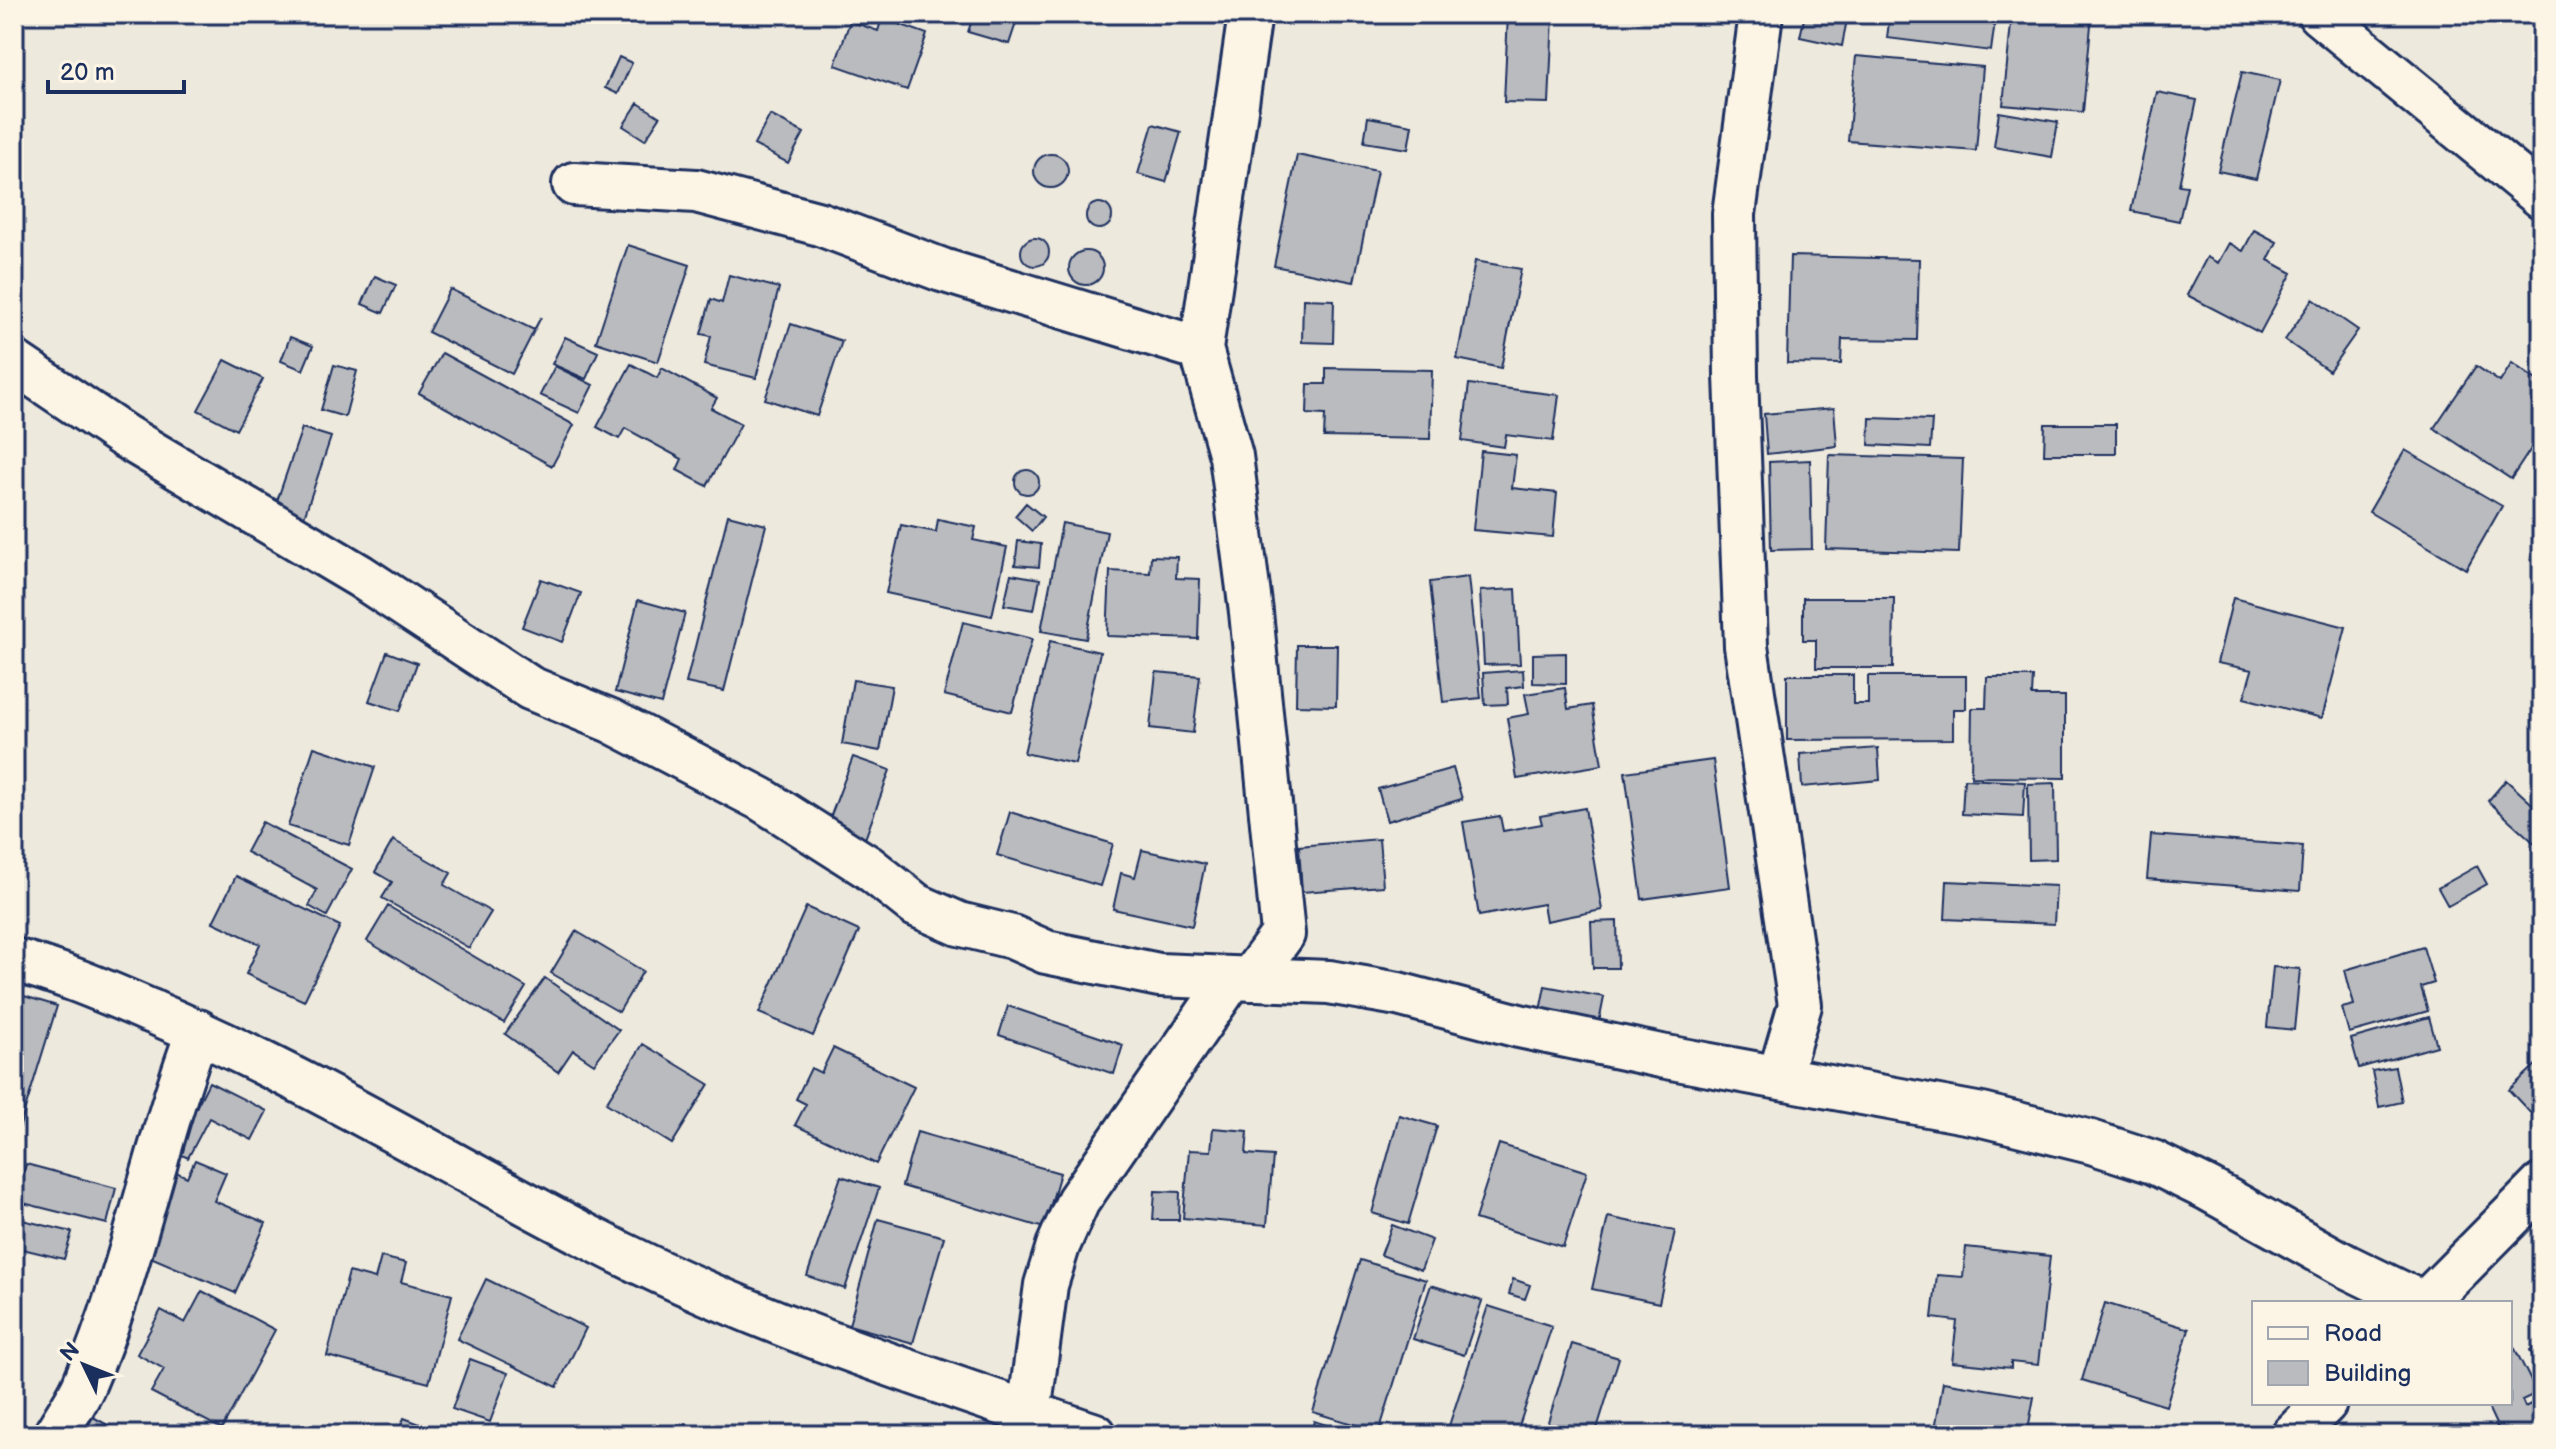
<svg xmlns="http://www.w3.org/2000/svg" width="2556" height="1449" viewBox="0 0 2556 1449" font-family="'Balsamiq Sans',sans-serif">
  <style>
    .building { fill: #babbbe; stroke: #1b2f5e; stroke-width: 2 }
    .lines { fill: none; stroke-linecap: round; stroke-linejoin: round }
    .street-casing { stroke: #1b2f5e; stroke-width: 48 }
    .street { stroke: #fcf5e5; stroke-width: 42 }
  </style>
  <rect width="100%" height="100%" fill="#eee9dd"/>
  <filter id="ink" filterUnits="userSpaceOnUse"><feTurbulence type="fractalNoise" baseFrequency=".0125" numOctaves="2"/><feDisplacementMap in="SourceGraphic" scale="16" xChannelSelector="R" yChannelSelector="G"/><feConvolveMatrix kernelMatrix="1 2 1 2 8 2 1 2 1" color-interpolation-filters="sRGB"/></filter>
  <g filter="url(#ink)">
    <path class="building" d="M 974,14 L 1019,14 L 1009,44 L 968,32 Z
      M 1185,14 L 1219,14 L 1217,22 Z
      M 1508,14 L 1553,16 L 1549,103 L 1504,102 Z
      M 1805,14 L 1848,14 L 1842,46 L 1800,37 Z
      M 1890,14 L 1996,14 L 1991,51 L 1887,38 Z
      M 2012,14 L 2092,14 L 2083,112 L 2003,105 Z
      M 882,18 L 927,34 L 907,90 L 835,65 L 850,21 L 878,31 Z
      M 1856,56 L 1983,67 L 1976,151 L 1848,141 Z
      M 619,57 L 632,63 L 618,94 L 605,88 Z
      M 2242,72 L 2280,80 L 2256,179 L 2218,171 Z
      M 2157,92 L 2197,100 L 2179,185 L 2187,186 L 2179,221 L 2131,211 Z
      M 638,103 L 660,117 L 645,140 L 623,126 Z
      M 1999,112 L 2058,122 L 2052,157 L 1994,147 Z
      M 770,115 L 804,133 L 788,163 L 754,145 Z
      M 1368,117 L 1412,125 L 1408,149 L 1364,142 Z
      M 1153,124 L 1181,132 L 1166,182 L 1138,174 Z
      M1034 171a17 17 0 1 1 34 0a17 17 0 1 1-34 0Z
      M 1297,155 L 1377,171 L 1354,282 L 1274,266 Z
      M1086 216a13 13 0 1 1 26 0a13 13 0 1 1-26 0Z
      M 2254,230 L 2277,242 L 2268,260 L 2292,273 L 2260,333 L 2187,295 L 2207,257 L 2218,263 L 2229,243 L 2243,251 Z
      M1021 252a14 14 0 1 1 28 0a14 14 0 1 1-28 0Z
      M 628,245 L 690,265 L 658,362 L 596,342 Z
      M1069 268a17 17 0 1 1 34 0a17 17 0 1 1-34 0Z
      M 1790,256 L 1919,259 L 1917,340 L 1842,339 L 1841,364 L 1787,363 Z
      M 1475,261 L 1521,269 L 1501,368 L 1457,359 Z
      M 729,275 L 779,288 L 756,378 L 704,365 L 711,336 L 701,334 L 711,299 L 722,303 Z
      M 375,276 L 396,285 L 383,313 L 362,304 Z
      M 450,289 L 534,330 L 541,317 L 512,374 L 428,332 Z
      M 1303,299 L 1334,300 L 1333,343 L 1302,342 Z
      M 2313,299 L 2358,330 L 2329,371 L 2285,340 Z
      M 791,324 L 842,341 L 817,416 L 765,399 Z
      M 290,337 L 313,346 L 303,370 L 281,361 Z
      M 565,337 L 598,352 L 586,379 L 552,364 Z
      M 442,353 L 574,425 L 552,466 L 419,393 Z
      M 225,360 L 263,379 L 236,430 L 198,410 Z
      M 2512,363 L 2542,384 L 2542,389 L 2532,403 L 2542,409 L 2542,432 L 2511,479 L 2434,428 L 2476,366 L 2500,382 Z
      M 631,364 L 657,378 L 662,368 L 717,398 L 711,408 L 741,424 L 707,486 L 677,470 L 682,459 L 625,428 L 619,439 L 597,427 Z
      M 334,365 L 357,371 L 345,417 L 321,410 Z
      M 555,366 L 593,385 L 579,413 L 540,395 Z
      M 1326,368 L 1432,370 L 1430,439 L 1324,437 L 1325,415 L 1307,414 L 1308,384 L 1326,384 Z
      M 1469,384 L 1559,395 L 1553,441 L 1506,435 L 1504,447 L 1462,441 Z
      M 1834,408 L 1837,446 L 1767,454 L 1764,414 Z
      M 1870,418 L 1932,420 L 1930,448 L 1869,445 Z
      M 2045,424 L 2116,424 L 2116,454 L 2044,454 Z
      M 302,428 L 331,437 L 304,517 L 275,507 Z
      M 2405,450 L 2502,506 L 2466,569 L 2369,512 Z
      M 1481,451 L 1516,455 L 1512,488 L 1557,493 L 1553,537 L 1473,530 Z
      M 1829,455 L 1963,459 L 1959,553 L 1826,549 Z
      M 1810,460 L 1812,549 L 1771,550 L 1769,462 Z
      M1015 482a12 12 0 1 1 24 0a12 12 0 1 1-24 0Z
      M 1026,503 L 1043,517 L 1032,531 L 1015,516 Z
      M 728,515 L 766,525 L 724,691 L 686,683 Z
      M 938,519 L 976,527 L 973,540 L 1007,547 L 992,616 L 886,593 L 901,525 L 936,532 Z
      M 1062,523 L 1107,532 L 1086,639 L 1041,631 Z
      M 1018,541 L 1041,544 L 1039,567 L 1015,565 Z
      M 1151,556 L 1177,557 L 1176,578 L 1200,579 L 1198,639 L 1107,636 L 1110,571 L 1150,573 Z
      M 1011,574 L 1040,579 L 1034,610 L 1004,605 Z
      M 1468,577 L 1481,698 L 1443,702 L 1430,582 Z
      M 541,579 L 581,593 L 562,642 L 522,627 Z
      M 1516,589 L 1520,664 L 1484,665 L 1480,591 Z
      M 1803,598 L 1894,598 L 1893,668 L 1816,668 L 1816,640 L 1803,640 Z
      M 2233,598 L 2346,627 L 2322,718 L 2244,698 L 2252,670 L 2217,663 Z
      M 638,600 L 685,613 L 661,704 L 615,692 Z
      M 963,622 L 1032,639 L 1012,712 L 944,695 Z
      M 1050,641 L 1100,652 L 1075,764 L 1024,753 Z
      M 1297,645 L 1337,645 L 1336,706 L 1296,705 Z
      M 387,652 L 417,663 L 400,711 L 369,701 Z
      M 1566,653 L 1566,684 L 1533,683 L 1533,654 Z
      M 1523,670 L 1524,686 L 1507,688 L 1508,704 L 1485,705 L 1483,673 Z
      M 1156,672 L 1200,676 L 1193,733 L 1150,728 Z
      M 1787,675 L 1853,675 L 1853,704 L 1868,704 L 1868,676 L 1966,676 L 1966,709 L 1953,709 L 1953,739 L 1787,740 Z
      M 1987,677 L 2033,677 L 2032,696 L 2065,696 L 2065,778 L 1971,777 L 1972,708 L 1986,708 Z
      M 853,680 L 892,686 L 880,751 L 842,744 Z
      M 1565,688 L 1568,709 L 1592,705 L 1602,765 L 1517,779 L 1507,718 L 1529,714 L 1525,694 Z
      M 314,747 L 375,767 L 349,845 L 288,826 Z
      M 1878,748 L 1880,780 L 1802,787 L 1800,754 Z
      M 853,757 L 890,770 L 865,839 L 827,826 Z
      M 1713,760 L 1730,887 L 1642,899 L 1625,772 Z
      M 1453,768 L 1462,799 L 1387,821 L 1378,789 Z
      M 1964,779 L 2025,782 L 2023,817 L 1962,814 Z
      M 2506,780 L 2542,813 L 2542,850 L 2488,801 Z
      M 2055,783 L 2056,859 L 2029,860 L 2028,784 Z
      M 1585,808 L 1602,910 L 1546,921 L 1543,904 L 1479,916 L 1463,822 L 1500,816 L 1503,831 L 1542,824 L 1540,816 Z
      M 1010,812 L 1113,844 L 1100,886 L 997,855 Z
      M 262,822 L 352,869 L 327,916 L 309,906 L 317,890 L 246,852 Z
      M 2151,835 L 2303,846 L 2300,891 L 2147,879 Z
      M 1379,839 L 1383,886 L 1302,892 L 1299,846 Z
      M 393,840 L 451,873 L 444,885 L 491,912 L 469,948 L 382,898 L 392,882 L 375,872 Z
      M 1142,850 L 1205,864 L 1192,926 L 1113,909 L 1121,873 L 1135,877 Z
      M 2477,866 L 2487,884 L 2448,906 L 2438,888 Z
      M 236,876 L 340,926 L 304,1001 L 246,974 L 260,944 L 213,922 Z
      M 1947,881 L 2056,886 L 2054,924 L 1945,919 Z
      M 388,906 L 526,987 L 504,1023 L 367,941 Z
      M 806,907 L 859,931 L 813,1036 L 759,1013 Z
      M 1617,921 L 1618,968 L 1593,968 L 1591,922 Z
      M 576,931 L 643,971 L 619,1012 L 551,973 Z
      M 2423,947 L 2434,983 L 2421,987 L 2428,1011 L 2349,1033 L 2342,1008 L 2354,1005 L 2345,970 Z
      M 2273,967 L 2300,969 L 2294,1030 L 2267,1027 Z
      M 545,978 L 619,1030 L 594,1064 L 573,1050 L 558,1072 L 505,1034 Z
      M 1545,986 L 1604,997 L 1597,1033 L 1538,1021 Z
      M 14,993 L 57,1006 L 15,1142 L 14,1142 Z
      M 1008,1006 L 1123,1045 L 1114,1074 L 999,1035 Z
      M 2429,1017 L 2437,1046 L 2359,1068 L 2351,1039 Z
      M 643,1044 L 709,1084 L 672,1144 L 606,1103 Z
      M 833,1048 L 914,1087 L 876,1164 L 795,1125 L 806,1104 L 796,1099 L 811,1068 L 821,1073 Z
      M 2542,1059 L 2542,1111 L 2535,1118 L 2509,1090 Z
      M 2395,1067 L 2402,1102 L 2379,1107 L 2372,1071 Z
      M 209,1082 L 267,1111 L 252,1140 L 209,1118 L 188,1158 L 174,1151 Z
      M 1399,1115 L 1437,1126 L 1408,1224 L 1372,1213 Z
      M 1213,1128 L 1248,1131 L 1246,1154 L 1273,1156 L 1267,1225 L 1183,1218 L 1189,1150 L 1211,1151 Z
      M 917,1132 L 1060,1173 L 1044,1228 L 902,1186 Z
      M 1499,1144 L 1587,1172 L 1563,1247 L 1475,1219 Z
      M 195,1160 L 226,1173 L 214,1201 L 266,1223 L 235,1293 L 134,1250 L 169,1169 L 187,1177 Z
      M 26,1164 L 116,1188 L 107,1224 L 15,1201 Z
      M 841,1176 L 879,1188 L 845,1289 L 807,1276 Z
      M 1155,1191 L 1180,1192 L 1179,1220 L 1153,1220 Z
      M 1608,1217 L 1675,1231 L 1659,1303 L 1592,1289 Z
      M 14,1218 L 72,1232 L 64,1259 L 14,1247 Z
      M 878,1219 L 944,1237 L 913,1343 L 849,1325 Z
      M 1392,1225 L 1432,1240 L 1421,1270 L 1381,1255 Z
      M 1966,1247 L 2050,1256 L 2038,1365 L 2011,1362 L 2011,1368 L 1952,1362 L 1957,1321 L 1932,1318 L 1937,1275 L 1963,1277 Z
      M 381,1257 L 406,1263 L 401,1282 L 452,1295 L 429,1383 L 327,1356 L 349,1272 L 375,1279 Z
      M 1360,1260 L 1426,1280 L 1379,1432 L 1313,1412 Z
      M 486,1279 L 586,1328 L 557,1387 L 457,1339 Z
      M 1513,1279 L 1530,1285 L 1525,1299 L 1509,1294 Z
      M 1431,1285 L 1482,1301 L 1464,1355 L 1413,1339 Z
      M 202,1291 L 275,1330 L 222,1429 L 151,1392 L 164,1369 L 137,1354 L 161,1310 L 185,1323 Z
      M 2105,1303 L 2189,1329 L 2166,1406 L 2082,1380 Z
      M 1488,1306 L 1552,1326 L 1516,1435 L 1446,1435 Z
      M 2510,1339 L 2537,1393 L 2522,1400 L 2525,1407 L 2542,1398 L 2542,1435 L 2501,1435 L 2486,1403 L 2510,1403 Z
      M 1572,1344 L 1619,1358 L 1595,1435 L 1544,1435 Z
      M 2542,1345 L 2542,1376 L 2530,1350 Z
      M 470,1359 L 508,1373 L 490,1422 L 452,1409 Z
      M 1943,1382 L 2034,1397 L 2027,1435 L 1934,1435 Z
      M 93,1417 L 124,1434 L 123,1435 L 83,1435 Z
      M 404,1418 L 449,1435 L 397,1435 Z
      M 1314,1421 L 1356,1435 L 1310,1435 Z
      M 684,1424 L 716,1435 L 680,1435 Z"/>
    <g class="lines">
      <defs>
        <path id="street" d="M 1250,14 L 1201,349 L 1231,456 L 1251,612 L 1283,934 L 1250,979
          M 1761,14 L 1734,214 L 1736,375 L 1746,646 L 1800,1005 L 1779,1077
          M 2319,14 L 2542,197
          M 574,184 L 696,191 L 820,224 L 942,270 L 1201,349
          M 14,362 L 124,436 L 360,576 L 530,688 L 611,721 L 761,799 L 868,867 L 916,905 L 959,924 L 1012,937 L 1046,952 L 1159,975 L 1329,982 L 1398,994 L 1519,1026 L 1661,1056 L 1982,1115 L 2091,1142 L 2153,1162 L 2208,1189 L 2346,1266 L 2422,1303
          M 14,960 C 63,973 108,993 155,1013 C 305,1077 445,1162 589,1237 C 749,1321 924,1377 1095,1435
          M 2425,1303 L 2542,1185
          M 1029,1413 L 1046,1285 L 1058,1246 L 1078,1201 L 1232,978
          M 55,1435 C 64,1419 75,1404 83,1387 C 132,1273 154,1148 198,1031
          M 2293,1435 L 2325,1403"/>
      </defs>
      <use href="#street" class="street-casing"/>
      <use href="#street" class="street"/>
    </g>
  </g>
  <rect width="2556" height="1449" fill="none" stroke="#fcf5e5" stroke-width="48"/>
  <rect x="24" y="24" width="2508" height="1401" fill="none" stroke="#1b2f5e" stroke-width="3" filter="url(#ink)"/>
  <rect x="2252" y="1301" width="260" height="104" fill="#fcf5e5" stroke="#a2a6af" stroke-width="2"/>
  <rect x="2268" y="1327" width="40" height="12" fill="#fcf5e5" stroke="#a2a6af" stroke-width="2"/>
  <text x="2324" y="1341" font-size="24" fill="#1b2f5e">Road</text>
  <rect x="2268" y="1361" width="40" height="24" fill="#babbbe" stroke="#a2a6af" stroke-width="2"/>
  <text x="2324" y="1381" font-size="24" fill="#1b2f5e">Building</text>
  <g transform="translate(84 1365) rotate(313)" stroke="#fcf5e5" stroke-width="6" paint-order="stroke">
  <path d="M0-6L14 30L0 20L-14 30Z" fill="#1b2f5e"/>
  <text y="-12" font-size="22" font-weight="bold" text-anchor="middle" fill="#1b2f5e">N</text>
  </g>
  <path d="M48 80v12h136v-12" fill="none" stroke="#1b2f5e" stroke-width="4"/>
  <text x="60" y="80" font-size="24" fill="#1b2f5e" stroke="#fcf5e5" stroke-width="6" paint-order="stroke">20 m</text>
</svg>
